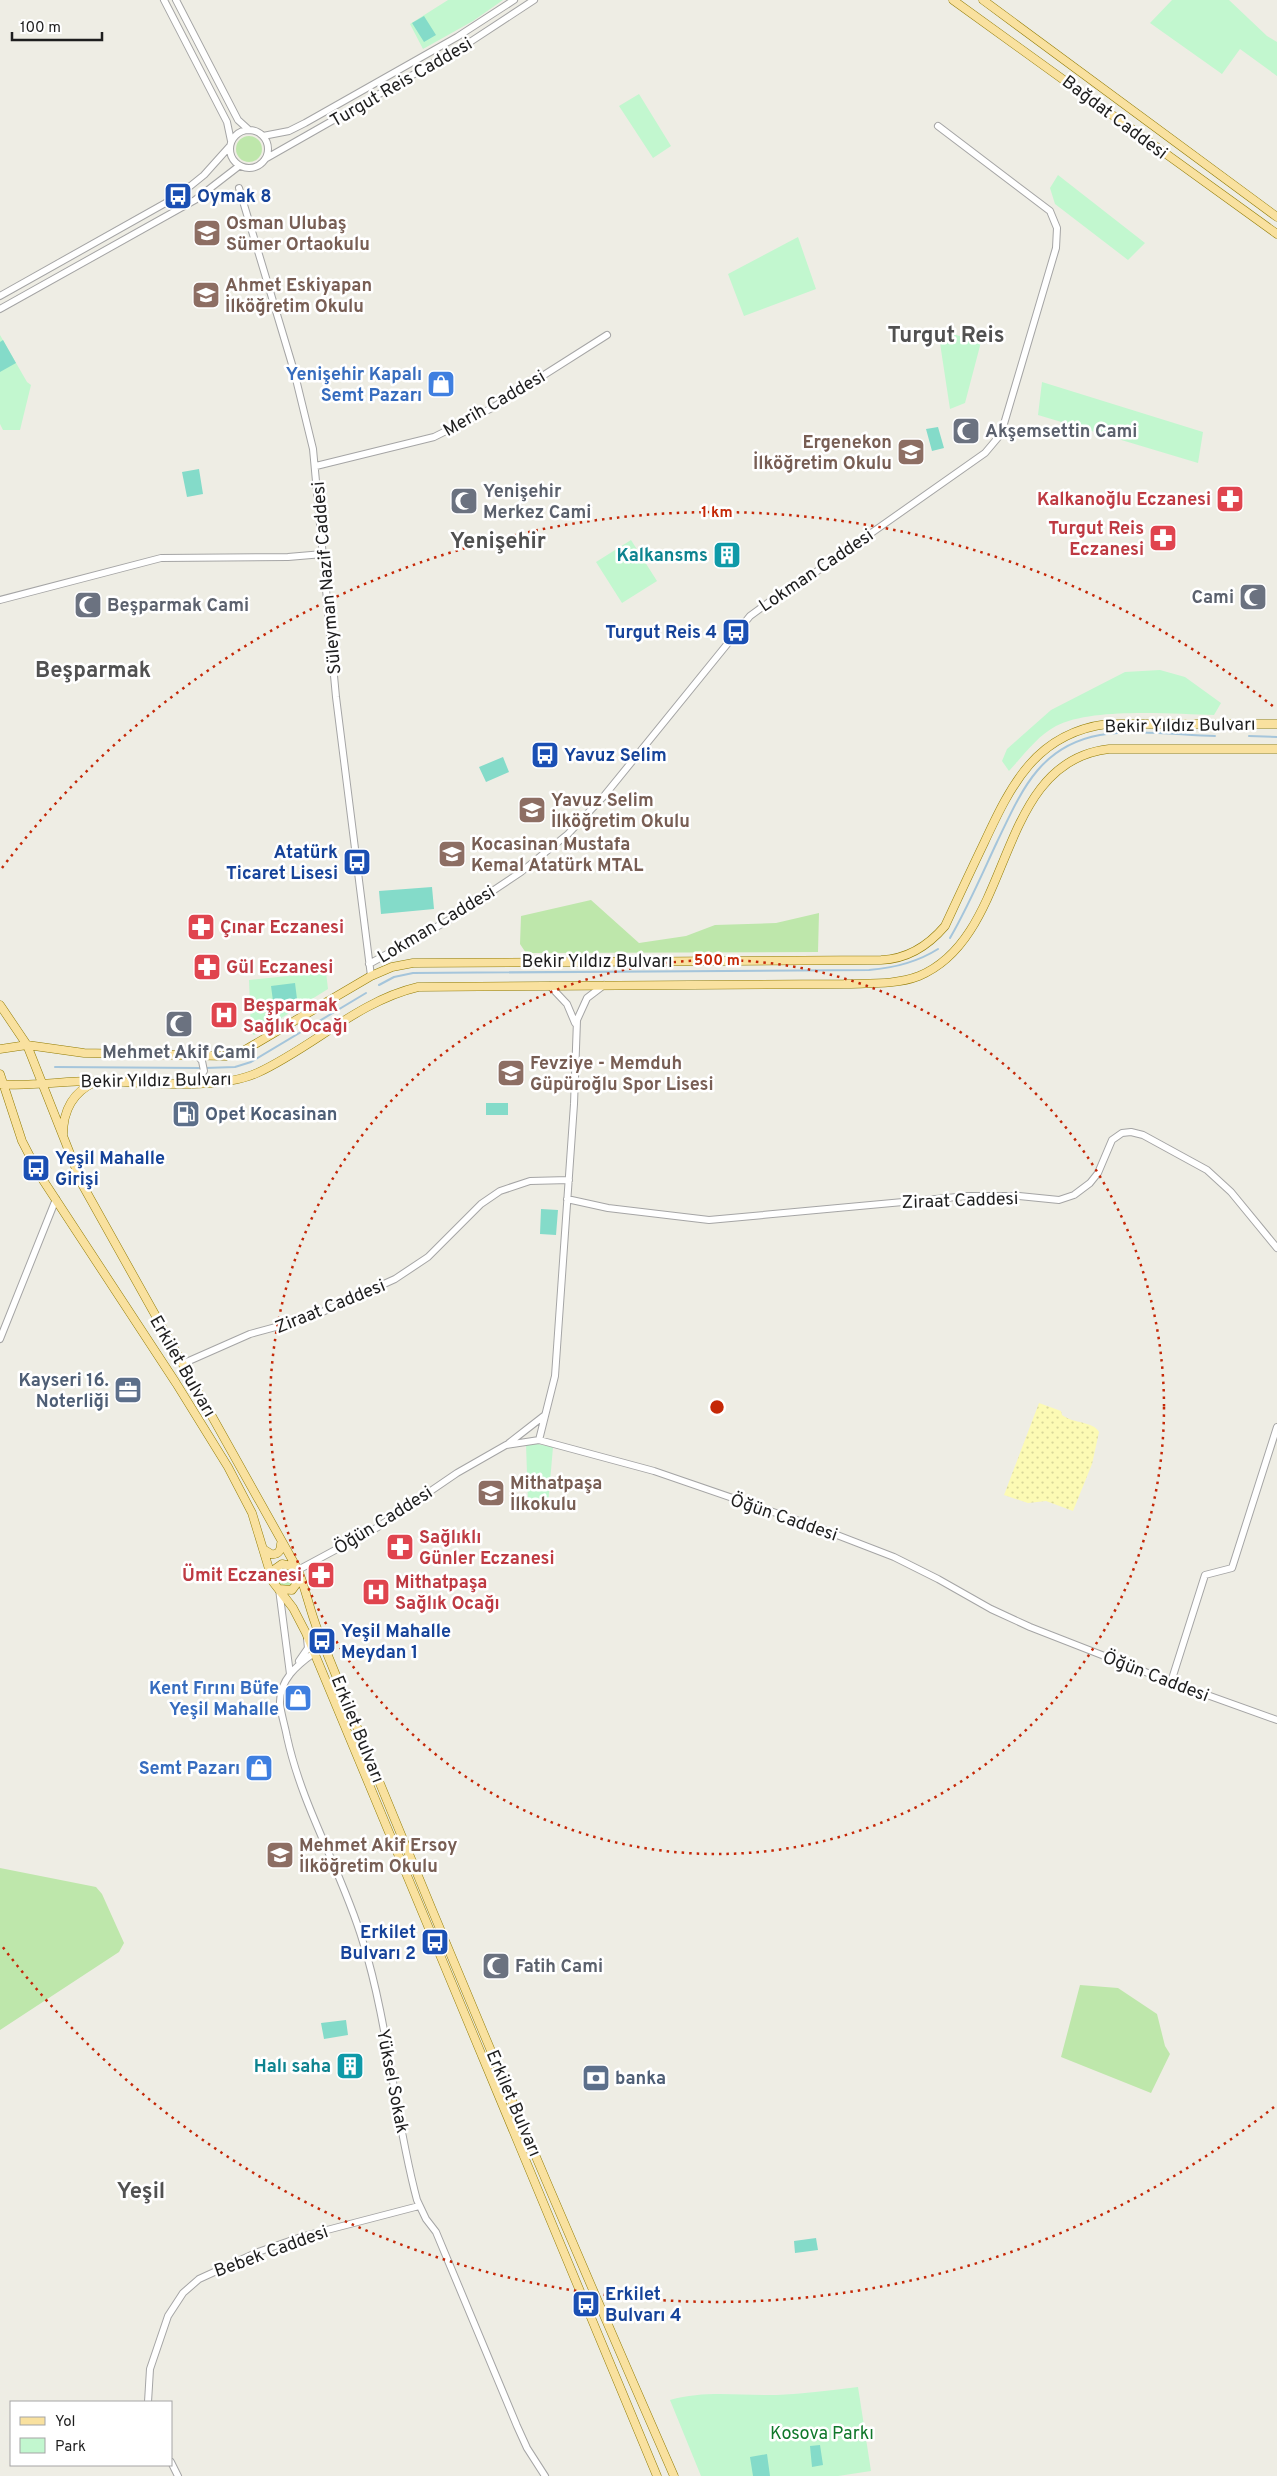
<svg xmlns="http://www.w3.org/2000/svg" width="1277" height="2476" viewBox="0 0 1277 2476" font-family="Overpass,sans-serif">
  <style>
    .grass { fill: #bee7ab }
    .sand { fill: url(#sand-dots) }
    .park { fill: #c2f7cf }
    .garden { fill: url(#garden-dots) }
    .pitch { fill: #84dbc9 }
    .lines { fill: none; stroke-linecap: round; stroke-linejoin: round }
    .stream { stroke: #a5c5db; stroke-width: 2 }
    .minor-casing { stroke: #a5a5a5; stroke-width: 8 }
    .major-casing { stroke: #927c05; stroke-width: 9 }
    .minor { stroke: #fff; stroke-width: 6 }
    .major { stroke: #f9e19f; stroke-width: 8 }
    .ring { fill: none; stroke: #c52807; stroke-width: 2.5; stroke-dasharray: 2.5 5 }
    .labels { text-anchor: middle; stroke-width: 5; stroke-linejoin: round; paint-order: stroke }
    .street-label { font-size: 18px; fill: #1e1e1e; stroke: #fff }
    .transit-label { font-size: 18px; font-weight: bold; fill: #164399; stroke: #fff; text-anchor: start }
    .education-label { font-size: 18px; font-weight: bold; fill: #785e54; stroke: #fff; text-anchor: start }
    .shop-label { font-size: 18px; font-weight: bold; fill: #366cbe; stroke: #fff; text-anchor: end }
    .worship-label { font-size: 18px; font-weight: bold; fill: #5b616d; stroke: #fff; text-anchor: start }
    .health-label { font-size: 18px; font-weight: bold; fill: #be3a42; stroke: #fff; text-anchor: start }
    .culture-label { font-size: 18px; font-weight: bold; fill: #0d838f; stroke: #fff; text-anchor: end }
    .service-label { font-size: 18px; font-weight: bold; fill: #4e5e75; stroke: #fff; text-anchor: start }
    .park-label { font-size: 18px; fill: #0f782a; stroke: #fff }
    .district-label { font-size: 22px; font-weight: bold; fill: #515151; stroke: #fff }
    .centre { fill: #c52807; stroke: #fff; stroke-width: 2.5 }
    .ring-label { font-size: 15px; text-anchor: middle; font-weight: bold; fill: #c52807; stroke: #fff; stroke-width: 5; stroke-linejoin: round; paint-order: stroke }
  </style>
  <defs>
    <pattern id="sand-dots" width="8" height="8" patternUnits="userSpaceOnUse" patternTransform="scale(1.25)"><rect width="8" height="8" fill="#fcfab4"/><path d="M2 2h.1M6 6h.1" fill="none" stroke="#d8d69a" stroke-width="1.8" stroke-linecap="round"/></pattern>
    <pattern id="garden-dots" width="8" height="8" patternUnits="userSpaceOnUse" patternTransform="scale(1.25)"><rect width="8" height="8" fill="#bee7ab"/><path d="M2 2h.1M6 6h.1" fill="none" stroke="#a3c693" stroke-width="1.8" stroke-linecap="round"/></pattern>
  </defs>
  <rect width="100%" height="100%" fill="#eeede4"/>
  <path class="grass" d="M236 149a13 13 0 1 1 26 0a13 13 0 1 1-26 0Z
    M 591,900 L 639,943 L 686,936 L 715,925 L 776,923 L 819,913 L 818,952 L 526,953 L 520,944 L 521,916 Z
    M 0,1868 L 96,1887 L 102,1894 L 124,1943 L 119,1952 L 0,2030 Z
    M 1080,1985 L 1118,1988 L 1157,2014 L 1165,2046 L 1170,2054 L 1151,2093 L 1061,2057 Z"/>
  <path class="sand" d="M 1039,1403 L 1061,1411 L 1062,1415 C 1074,1424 1093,1421 1099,1432 L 1092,1464 L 1073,1511 L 1046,1501 L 1028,1503 L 1004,1495 Z"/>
  <path class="park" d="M 448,0 L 503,0 L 473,21 L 423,49 L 410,24 Z
    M 1172,0 L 1229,0 L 1267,36 L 1277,42 L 1277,76 L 1240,49 L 1222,74 L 1150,23 Z
    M 639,94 L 671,146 L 653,158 L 619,106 Z
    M 1058,175 L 1145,243 L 1128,260 L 1055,204 L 1050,188 Z
    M 798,237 L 816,289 L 744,316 L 728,274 Z
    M 938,330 L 981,342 L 965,403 L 950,409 Z
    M 0,335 L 27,382 L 31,385 L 20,430 L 3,430 L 0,424 Z
    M 1042,382 L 1203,432 L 1198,463 L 1038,415 Z
    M 631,540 L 657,581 L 622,603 L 596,562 Z
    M 1160,670 L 1185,677 L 1221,703 L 1214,715 C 1173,714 1092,707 1056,726 C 1037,736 1023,756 1009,771 L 1002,761 L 1007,749 L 1051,710 L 1125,672 Z
    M 326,972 L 328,989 L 254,1035 L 251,1032 L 249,980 Z
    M 533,1443 L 553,1447 L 548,1505 L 528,1503 L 526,1444 Z
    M 858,2387 L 871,2471 L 838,2476 L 701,2476 L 670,2400 C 706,2390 740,2396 777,2395 C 804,2394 831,2390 858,2387 Z"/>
  <path class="garden" d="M276 1577a10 10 0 1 1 20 0a10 10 0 1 1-20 0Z"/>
  <path class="pitch" d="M 424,16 L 436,35 L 424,42 L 412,23 Z
    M 3,340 L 16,363 L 0,372 L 0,342 Z
    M 938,427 L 944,448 L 932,451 L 926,429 Z
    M 199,469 L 203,494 L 187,497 L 182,472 Z
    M 503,757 L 509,772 L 486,782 L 479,767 Z
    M 432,887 L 434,909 L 381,914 L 379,891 Z
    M 295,983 L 297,999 L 273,1001 L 271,986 Z
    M 486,1103 L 508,1103 L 508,1115 L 486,1115 Z
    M 541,1209 L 558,1210 L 556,1235 L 540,1234 Z
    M 346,2020 L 348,2035 L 324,2039 L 321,2023 Z
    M 816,2238 L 818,2250 L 795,2253 L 794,2241 Z
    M 820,2445 L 823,2465 L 812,2467 L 810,2446 Z
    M 767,2454 L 770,2476 L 753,2476 L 750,2457 Z"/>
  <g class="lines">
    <path class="stream" d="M 1249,736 L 1277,737
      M 950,938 C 968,907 982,874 997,842 C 1021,792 1039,746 1100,735 C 1137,729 1177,735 1215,736
      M 379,985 L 394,977 L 413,973 L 869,970 C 894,968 916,963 938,949
      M 55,1067 L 201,1068
      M 205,1068 L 235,1067 L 251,1062 L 366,993"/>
    <defs>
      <path id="minor" d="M 164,0 L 227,122 L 231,141
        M 176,0 L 238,120 L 249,130
        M230 149a19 19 0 1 1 38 0a19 19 0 1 1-38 0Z
        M 263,136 L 289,131 L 305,123 L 457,37 L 514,0
        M 265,159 L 467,44 L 534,0
        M 239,188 L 294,371 L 313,449 L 336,697 L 371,976
        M 0,296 L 178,196 L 204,175 L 230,146
        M 0,309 L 195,200 L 239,166
        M 316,466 L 434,437 L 492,408 L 607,335
        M 0,600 L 161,558 L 288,557 L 323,554
        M 369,964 L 449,920 L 521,872 L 568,834 L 604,796 L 750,616 L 776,597 L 789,591 L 985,453 L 1001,434 L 1056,248 L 1057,228 L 1050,211 L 938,126
        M 550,986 L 567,1004 L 575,1023
        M 194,1083 L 204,1071 L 202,1061 L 197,1055
        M 567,1199 L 608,1208 L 709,1220 L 968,1196 L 1019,1196 L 1059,1200 L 1074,1195 L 1090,1183 L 1098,1173 L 1112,1140 L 1122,1133 L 1131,1132 L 1143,1135 L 1207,1170 L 1231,1192 L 1277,1248
        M 0,1339 L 56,1199
        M 182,1364 L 250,1334 L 309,1318 L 395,1279 L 428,1257 L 481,1204 L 500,1191 L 530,1181 L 569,1180
        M 539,1440 L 555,1376 L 574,1104 L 577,1020 L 587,998 L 604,985
        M 509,1443 L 545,1415
        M 298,1570 L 378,1527 L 457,1473 L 506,1445 L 539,1440 L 654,1471 L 811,1525 L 894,1557 L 938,1579 L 991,1609 L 1030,1627 L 1171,1682 L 1277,1720
        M 279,1589 L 290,1674
        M 314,1653 C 297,1665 279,1680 280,1704 C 281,1714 285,1726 287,1737 C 303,1810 342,1871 363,1942 C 389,2026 394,2115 417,2200 L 426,2219 L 436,2232 L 517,2426 L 527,2448 L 545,2476
        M 299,1661 L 308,1648 L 307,1639
        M 1171,1682 L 1205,1575 L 1232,1568 L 1277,1427
        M 148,2402 L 150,2369 L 168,2316 L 183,2293 L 199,2279 L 258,2252 L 304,2236 L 419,2206
        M 171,2462 L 178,2476"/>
      <path id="major" d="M 953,0 L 1277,234
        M 983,0 L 1277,217
        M 0,1005 L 27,1045 L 82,1184 L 298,1570 C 306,1590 310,1611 318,1631 C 432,1914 551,2196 674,2476
        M 0,1049 L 27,1045 L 84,1053 L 226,1056 L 245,1050 L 371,976 L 392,967 L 413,963 L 881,960 C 908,959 928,946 945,926 C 958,898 971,870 984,843 C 1011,785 1036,733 1107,724 L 1277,724
        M 0,1074 L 22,1141 L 39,1174 L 176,1383 L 228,1467 L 252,1513 L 273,1582 L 293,1608 L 306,1633 L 657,2476
        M 0,1084 C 27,1087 63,1081 91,1081 C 138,1081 215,1092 257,1073 C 312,1048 358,1001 418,987 L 844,984 C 869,983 896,985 919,976 C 1016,936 993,762 1109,749 L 1277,749
        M 63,1135 C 63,1111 73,1092 95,1082
        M 263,1549 L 271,1554 C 278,1555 281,1551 281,1544
        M 273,1577 L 275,1569 L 282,1564 L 295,1567
        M 279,1589 L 292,1590 L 300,1579"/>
    </defs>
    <use href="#minor" class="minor-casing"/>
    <use href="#major" class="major-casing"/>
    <use href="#minor" class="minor"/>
    <use href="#major" class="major"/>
  </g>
  <g class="ring">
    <circle cx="717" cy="1407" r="447"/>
    <path d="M1274 2107A895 895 0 0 1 2 1946M2 868A895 895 0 0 1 1274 707"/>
  </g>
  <defs>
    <symbol id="bus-square" viewBox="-11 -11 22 22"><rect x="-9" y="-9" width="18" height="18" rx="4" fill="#1a4fb4" stroke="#fff"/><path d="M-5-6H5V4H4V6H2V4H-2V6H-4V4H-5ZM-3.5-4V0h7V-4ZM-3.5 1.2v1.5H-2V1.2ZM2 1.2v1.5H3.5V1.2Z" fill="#fff"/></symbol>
    <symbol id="school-square" viewBox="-11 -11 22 22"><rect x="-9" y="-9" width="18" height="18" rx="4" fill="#8d6e63" stroke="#fff"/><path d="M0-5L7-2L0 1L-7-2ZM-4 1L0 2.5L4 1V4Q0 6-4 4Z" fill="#fff"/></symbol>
    <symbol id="shop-square" viewBox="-11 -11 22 22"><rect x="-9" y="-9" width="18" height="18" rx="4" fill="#3f7fe0" stroke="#fff"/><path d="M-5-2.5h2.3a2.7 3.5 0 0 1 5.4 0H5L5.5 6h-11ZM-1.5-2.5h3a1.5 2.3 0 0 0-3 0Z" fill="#fff"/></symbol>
    <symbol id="mosque-square" viewBox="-11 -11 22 22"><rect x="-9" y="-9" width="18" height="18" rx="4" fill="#6b7280" stroke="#fff"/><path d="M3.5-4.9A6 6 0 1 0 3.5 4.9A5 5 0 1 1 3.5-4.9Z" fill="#fff"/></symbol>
    <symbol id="pharmacy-square" viewBox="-11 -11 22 22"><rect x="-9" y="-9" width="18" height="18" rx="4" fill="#e0444e" stroke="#fff"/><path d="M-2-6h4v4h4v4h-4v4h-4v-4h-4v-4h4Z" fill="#fff"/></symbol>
    <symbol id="building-square" viewBox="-11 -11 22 22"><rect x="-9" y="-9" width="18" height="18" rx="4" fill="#0f9aa8" stroke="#fff"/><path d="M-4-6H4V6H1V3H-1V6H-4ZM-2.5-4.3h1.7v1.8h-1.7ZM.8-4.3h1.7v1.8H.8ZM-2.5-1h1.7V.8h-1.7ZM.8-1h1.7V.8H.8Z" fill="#fff"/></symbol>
    <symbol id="hospital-square" viewBox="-11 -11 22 22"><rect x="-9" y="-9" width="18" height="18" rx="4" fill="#e0444e" stroke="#fff"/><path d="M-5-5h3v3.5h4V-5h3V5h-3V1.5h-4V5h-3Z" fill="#fff"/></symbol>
    <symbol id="fuel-square" viewBox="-11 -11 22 22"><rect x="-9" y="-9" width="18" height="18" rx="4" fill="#5c6f8a" stroke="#fff"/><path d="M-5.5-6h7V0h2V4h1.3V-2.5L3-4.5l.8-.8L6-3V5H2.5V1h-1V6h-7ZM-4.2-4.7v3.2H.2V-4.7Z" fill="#fff"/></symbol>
    <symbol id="office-square" viewBox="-11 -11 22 22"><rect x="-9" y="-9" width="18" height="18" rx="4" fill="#5c6f8a" stroke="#fff"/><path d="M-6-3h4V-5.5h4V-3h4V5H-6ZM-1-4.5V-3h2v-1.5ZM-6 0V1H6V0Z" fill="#fff"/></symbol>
    <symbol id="bank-square" viewBox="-11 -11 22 22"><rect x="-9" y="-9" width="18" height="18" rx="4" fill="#5c6f8a" stroke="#fff"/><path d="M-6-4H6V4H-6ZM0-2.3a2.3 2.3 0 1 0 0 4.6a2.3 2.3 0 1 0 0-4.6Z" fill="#fff"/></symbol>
  </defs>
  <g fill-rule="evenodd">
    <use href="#bus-square" x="162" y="180" width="32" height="32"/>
    <use href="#school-square" x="191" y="217" width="32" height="32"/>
    <use href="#school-square" x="190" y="279" width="32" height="32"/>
    <use href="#shop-square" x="425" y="368" width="32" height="32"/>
    <use href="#mosque-square" x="950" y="415" width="32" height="32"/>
    <use href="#school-square" x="895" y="436" width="32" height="32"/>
    <use href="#pharmacy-square" x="1214" y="483" width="32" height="32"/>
    <use href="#mosque-square" x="448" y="485" width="32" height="32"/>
    <use href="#pharmacy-square" x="1147" y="522" width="32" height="32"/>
    <use href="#building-square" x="711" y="539" width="32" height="32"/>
    <use href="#mosque-square" x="1237" y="581" width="32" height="32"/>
    <use href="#mosque-square" x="72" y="589" width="32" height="32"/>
    <use href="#bus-square" x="720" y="616" width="32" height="32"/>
    <use href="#bus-square" x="529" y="739" width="32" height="32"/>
    <use href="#school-square" x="516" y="794" width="32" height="32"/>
    <use href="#school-square" x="436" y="838" width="32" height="32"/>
    <use href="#bus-square" x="341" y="846" width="32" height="32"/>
    <use href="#pharmacy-square" x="185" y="911" width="32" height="32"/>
    <use href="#pharmacy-square" x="191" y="951" width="32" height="32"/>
    <use href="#hospital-square" x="208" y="999" width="32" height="32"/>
    <use href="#mosque-square" x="163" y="1008" width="32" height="32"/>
    <use href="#school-square" x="495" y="1057" width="32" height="32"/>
    <use href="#fuel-square" x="170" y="1098" width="32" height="32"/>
    <use href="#bus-square" x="20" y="1152" width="32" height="32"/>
    <use href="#office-square" x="112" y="1374" width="32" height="32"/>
    <use href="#school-square" x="475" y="1477" width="32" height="32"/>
    <use href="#pharmacy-square" x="384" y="1531" width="32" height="32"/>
    <use href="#pharmacy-square" x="305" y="1559" width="32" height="32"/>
    <use href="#hospital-square" x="360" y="1576" width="32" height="32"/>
    <use href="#bus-square" x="306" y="1625" width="32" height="32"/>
    <use href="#shop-square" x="282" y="1682" width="32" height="32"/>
    <use href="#shop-square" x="243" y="1752" width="32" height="32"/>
    <use href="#school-square" x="264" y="1839" width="32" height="32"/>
    <use href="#bus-square" x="419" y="1926" width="32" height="32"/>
    <use href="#mosque-square" x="480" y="1950" width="32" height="32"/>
    <use href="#building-square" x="334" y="2050" width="32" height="32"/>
    <use href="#bank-square" x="580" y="2062" width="32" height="32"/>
    <use href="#bus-square" x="570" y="2288" width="32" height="32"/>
  </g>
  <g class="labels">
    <g class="street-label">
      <text transform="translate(401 82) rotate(-30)" y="6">Turgut Reis Caddesi</text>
      <text transform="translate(1115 117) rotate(37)" y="6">Bağdat Caddesi</text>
      <text transform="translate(494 403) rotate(-30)" y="6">Merih Caddesi</text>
      <text transform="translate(816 570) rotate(-34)" y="6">Lokman Caddesi</text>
      <text transform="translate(326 578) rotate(-95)" y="6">Süleyman Nazif Caddesi</text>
      <text transform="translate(1180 725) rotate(-1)" y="6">Bekir Yıldız Bulvarı</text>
      <text transform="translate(436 924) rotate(-31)" y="6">Lokman Caddesi</text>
      <text x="597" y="967">Bekir Yıldız Bulvarı</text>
      <text transform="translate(156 1080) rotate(-1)" y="6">Bekir Yıldız Bulvarı</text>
      <text transform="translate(960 1200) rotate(-2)" y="6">Ziraat Caddesi</text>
      <text transform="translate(330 1306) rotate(-22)" y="6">Ziraat Caddesi</text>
      <text transform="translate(183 1366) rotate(60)" y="6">Erkilet Bulvarı</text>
      <text transform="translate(784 1517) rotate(19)" y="6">Öğün Caddesi</text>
      <text transform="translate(383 1520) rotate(-32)" y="6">Öğün Caddesi</text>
      <text transform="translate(1156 1676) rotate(21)" y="6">Öğün Caddesi</text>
      <text transform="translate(358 1729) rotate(68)" y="6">Erkilet Bulvarı</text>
      <text transform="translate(393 2081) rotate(79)" y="6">Yüksel Sokak</text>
      <text transform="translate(514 2103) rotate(67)" y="6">Erkilet Bulvarı</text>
      <text transform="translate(271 2251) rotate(-20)" y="6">Bebek Caddesi</text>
    </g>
    <g class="transit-label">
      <text x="197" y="202">Oymak 8</text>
      <text x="717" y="638" text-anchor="end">Turgut Reis 4</text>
      <text x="564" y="761">Yavuz Selim</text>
      <text x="338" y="858" text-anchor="end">Atatürk<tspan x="338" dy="21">Ticaret Lisesi</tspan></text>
      <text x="55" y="1164">Yeşil Mahalle<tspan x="55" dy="21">Girişi</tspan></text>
      <text x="341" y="1637">Yeşil Mahalle<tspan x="341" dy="21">Meydan 1</tspan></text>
      <text x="416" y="1938" text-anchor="end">Erkilet<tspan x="416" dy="21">Bulvarı 2</tspan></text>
      <text x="605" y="2300">Erkilet<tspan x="605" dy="21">Bulvarı 4</tspan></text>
    </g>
    <g class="education-label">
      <text x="226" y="229">Osman Ulubaş<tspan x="226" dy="21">Sümer Ortaokulu</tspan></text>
      <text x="225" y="291">Ahmet Eskiyapan<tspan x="225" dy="21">İlköğretim Okulu</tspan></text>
      <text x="892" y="448" text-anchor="end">Ergenekon<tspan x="892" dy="21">İlköğretim Okulu</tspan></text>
      <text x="551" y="806">Yavuz Selim<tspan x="551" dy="21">İlköğretim Okulu</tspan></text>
      <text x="471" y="850">Kocasinan Mustafa<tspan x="471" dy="21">Kemal Atatürk MTAL</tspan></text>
      <text x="530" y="1069">Fevziye - Memduh<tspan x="530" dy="21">Güpüroğlu Spor Lisesi</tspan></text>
      <text x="510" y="1489">Mithatpaşa<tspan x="510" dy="21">İlkokulu</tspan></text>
      <text x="299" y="1851">Mehmet Akif Ersoy<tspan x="299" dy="21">İlköğretim Okulu</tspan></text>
    </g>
    <g class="shop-label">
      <text x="422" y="380">Yenişehir Kapalı<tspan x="422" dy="21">Semt Pazarı</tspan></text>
      <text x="279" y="1694">Kent Fırını Büfe<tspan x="279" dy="21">Yeşil Mahalle</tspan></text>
      <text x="240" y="1774">Semt Pazarı</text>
    </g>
    <g class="worship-label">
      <text x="985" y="437">Akşemsettin Cami</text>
      <text x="483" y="497">Yenişehir<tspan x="483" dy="21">Merkez Cami</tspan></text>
      <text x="1234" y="603" text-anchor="end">Cami</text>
      <text x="107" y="611">Beşparmak Cami</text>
      <text x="179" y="1058" text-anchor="middle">Mehmet Akif Cami</text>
      <text x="515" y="1972">Fatih Cami</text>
    </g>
    <g class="health-label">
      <text x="1211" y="505" text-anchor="end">Kalkanoğlu Eczanesi</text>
      <text x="1144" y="534" text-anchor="end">Turgut Reis<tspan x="1144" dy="21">Eczanesi</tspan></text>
      <text x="220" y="933">Çınar Eczanesi</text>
      <text x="226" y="973">Gül Eczanesi</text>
      <text x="243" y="1011">Beşparmak<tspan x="243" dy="21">Sağlık Ocağı</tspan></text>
      <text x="419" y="1543">Sağlıklı<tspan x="419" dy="21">Günler Eczanesi</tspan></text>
      <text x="302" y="1581" text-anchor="end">Ümit Eczanesi</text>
      <text x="395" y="1588">Mithatpaşa<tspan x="395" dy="21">Sağlık Ocağı</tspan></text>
    </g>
    <g class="culture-label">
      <text x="708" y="561">Kalkansms</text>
      <text x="331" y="2072">Halı saha</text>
    </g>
    <g class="service-label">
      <text x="205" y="1120">Opet Kocasinan</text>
      <text x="109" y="1386" text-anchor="end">Kayseri 16.<tspan x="109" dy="21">Noterliği</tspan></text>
      <text x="615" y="2084">banka</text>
    </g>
    <g class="park-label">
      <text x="822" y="2439">Kosova Parkı</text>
    </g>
    <g class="district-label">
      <text x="946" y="342">Turgut Reis</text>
      <text x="498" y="548">Yenişehir</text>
      <text x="93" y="677">Beşparmak</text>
      <text x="141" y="2198">Yeşil</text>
    </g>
  </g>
  <circle cx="717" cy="1407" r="8" class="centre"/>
  <g class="ring-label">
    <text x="717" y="517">1 km</text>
    <text x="717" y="965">500 m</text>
  </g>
  <rect x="10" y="2401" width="162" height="65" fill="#ffffff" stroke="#a5a5a5"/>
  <rect x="20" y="2417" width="25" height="8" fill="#f9e19f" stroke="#a5a5a5"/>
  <text x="55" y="2426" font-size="15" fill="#1e1e1e">Yol</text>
  <rect x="20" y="2438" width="25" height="15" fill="#c2f7cf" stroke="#a5a5a5"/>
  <text x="55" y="2451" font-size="15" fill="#1e1e1e">Park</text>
  <path d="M12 32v8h90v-8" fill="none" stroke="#1e1e1e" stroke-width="2.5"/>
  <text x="20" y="32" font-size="15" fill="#1e1e1e" stroke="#ffffff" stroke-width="4" paint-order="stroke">100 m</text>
</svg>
